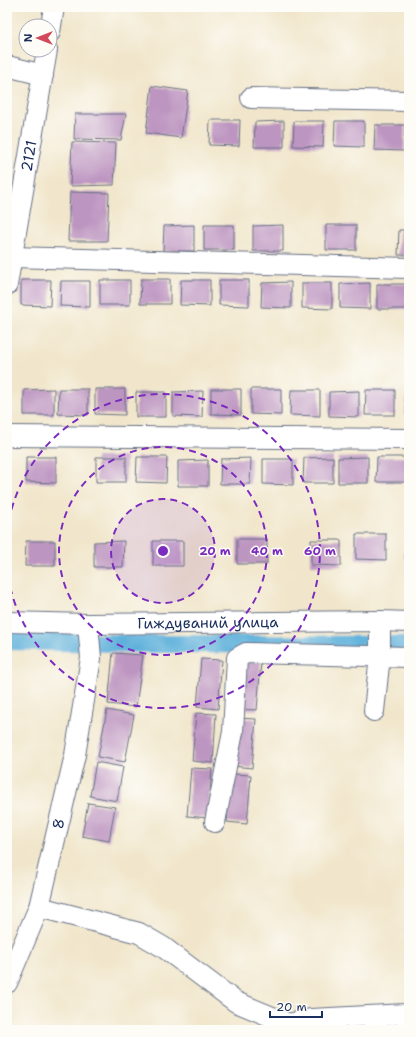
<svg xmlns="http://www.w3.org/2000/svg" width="416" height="1037" viewBox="0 0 416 1037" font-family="'Shantell Sans',sans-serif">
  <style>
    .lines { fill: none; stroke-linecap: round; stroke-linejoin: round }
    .canal { stroke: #5fb1db; stroke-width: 18 }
    .building { fill: #bd95c1 }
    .minor-casing { stroke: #666f84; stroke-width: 22 }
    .minor { stroke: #fff; stroke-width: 20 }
    .ring { fill: none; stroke: #7b2cbf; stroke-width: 2; stroke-dasharray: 7 5 }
    .labels { text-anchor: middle; stroke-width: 3; stroke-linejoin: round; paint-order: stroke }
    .street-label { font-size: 15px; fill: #1b2f5e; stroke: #fdfcf7 }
    .centre { fill: #7b2cbf; stroke: #fdfcf7; stroke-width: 2 }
    .ring-label { font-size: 12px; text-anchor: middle; font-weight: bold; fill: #7b2cbf; stroke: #fdfcf7; stroke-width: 3; stroke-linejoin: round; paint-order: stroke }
  </style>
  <rect width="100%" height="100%" fill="#fdfcf7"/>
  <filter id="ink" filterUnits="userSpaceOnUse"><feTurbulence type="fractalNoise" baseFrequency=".025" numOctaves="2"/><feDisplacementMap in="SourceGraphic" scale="8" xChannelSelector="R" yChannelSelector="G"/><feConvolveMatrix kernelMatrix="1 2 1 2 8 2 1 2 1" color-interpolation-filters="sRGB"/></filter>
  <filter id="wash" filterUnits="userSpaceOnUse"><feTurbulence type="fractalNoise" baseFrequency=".012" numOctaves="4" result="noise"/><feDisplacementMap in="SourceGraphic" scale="16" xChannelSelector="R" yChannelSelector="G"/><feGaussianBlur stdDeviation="0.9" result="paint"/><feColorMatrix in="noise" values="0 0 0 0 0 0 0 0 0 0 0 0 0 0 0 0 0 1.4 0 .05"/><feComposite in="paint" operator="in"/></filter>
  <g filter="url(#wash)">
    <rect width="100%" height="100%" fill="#f1e6cb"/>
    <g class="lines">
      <path class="canal" d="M 7,641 L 162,644 L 409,645"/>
    </g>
    <g id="blocks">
      <path class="building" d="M 152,86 L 188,91 L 181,138 L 146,133 Z
        M 75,114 L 126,114 L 121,140 L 74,139 Z
        M 210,120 L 240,120 L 239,146 L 209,145 Z
        M 284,121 L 284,147 L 254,147 L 255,122 Z
        M 294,121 L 324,121 L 323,147 L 293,146 Z
        M 335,121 L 364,121 L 364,147 L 334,146 Z
        M 375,125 L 405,125 L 404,151 L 374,150 Z
        M 72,142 L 116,143 L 114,185 L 70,186 Z
        M 70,192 L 109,193 L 107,241 L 68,241 Z
        M 194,225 L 194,251 L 163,251 L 164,226 Z
        M 204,225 L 234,225 L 234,250 L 204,250 Z
        M 283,225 L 283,251 L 253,251 L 253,226 Z
        M 326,225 L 356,225 L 356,250 L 326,250 Z
        M 399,230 L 409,230 L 409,255 L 398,255 Z
        M 141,279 L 170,279 L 170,304 L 140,304 Z
        M 21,280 L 51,280 L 50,306 L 21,305 Z
        M 100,280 L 130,280 L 130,305 L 100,305 Z
        M 181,280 L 210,280 L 210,306 L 180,305 Z
        M 219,280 L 249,280 L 249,306 L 219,305 Z
        M 61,281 L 90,281 L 90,307 L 60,306 Z
        M 291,282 L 291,308 L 261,307 L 262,283 Z
        M 302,283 L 332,283 L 332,309 L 302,308 Z
        M 370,283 L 370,309 L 340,308 L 340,284 Z
        M 377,284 L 407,284 L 406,309 L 377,309 Z
        M 54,389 L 54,415 L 24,415 L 24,390 Z
        M 59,389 L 88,389 L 88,415 L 58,414 Z
        M 95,389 L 125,389 L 125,415 L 95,414 Z
        M 211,389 L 241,389 L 241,415 L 211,414 Z
        M 251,389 L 281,389 L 281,415 L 251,414 Z
        M 291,390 L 320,390 L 320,416 L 290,415 Z
        M 366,390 L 395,390 L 395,415 L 365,415 Z
        M 406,390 L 409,390 L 409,415 L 406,415 Z
        M 203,391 L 202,417 L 173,416 L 173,392 Z
        M 359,391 L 359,417 L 329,416 L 329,392 Z
        M 136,392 L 166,392 L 166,417 L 136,417 Z
        M 26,457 L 56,457 L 56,483 L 26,482 Z
        M 96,457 L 126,457 L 126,482 L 96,482 Z
        M 137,457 L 167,457 L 166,483 L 136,482 Z
        M 333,457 L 333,483 L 303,483 L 304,458 Z
        M 368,457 L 368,483 L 338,483 L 338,458 Z
        M 377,457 L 406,457 L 406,482 L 376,482 Z
        M 251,458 L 250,484 L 220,484 L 221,459 Z
        M 263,459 L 293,459 L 293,485 L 263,484 Z
        M 208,460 L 208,486 L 178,486 L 178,461 Z
        M 356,534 L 386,534 L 386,560 L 356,559 Z
        M 405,534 L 409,534 L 409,559 L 405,559 Z
        M 237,539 L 267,539 L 267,564 L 237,564 Z
        M 311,540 L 341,540 L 341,566 L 311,565 Z
        M 26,541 L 55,541 L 55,566 L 25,566 Z
        M 124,541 L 123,567 L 94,567 L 94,542 Z
        M 153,541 L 183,541 L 183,566 L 153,566 Z
        M 113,653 L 143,655 L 136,707 L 108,704 Z
        M 201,659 L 222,660 L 218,709 L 197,707 Z
        M 240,661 L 261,662 L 257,710 L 236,709 Z
        M 107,710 L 134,715 L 125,762 L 98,757 Z
        M 196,713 L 216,714 L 213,763 L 192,761 Z
        M 236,718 L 256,719 L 252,768 L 232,766 Z
        M 96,762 L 123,767 L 117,801 L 90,796 Z
        M 191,768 L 212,769 L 208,818 L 187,816 Z
        M 231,774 L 251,775 L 247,824 L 227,822 Z
        M 88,803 L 115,807 L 109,841 L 82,836 Z"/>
    </g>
  </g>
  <g filter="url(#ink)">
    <use href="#blocks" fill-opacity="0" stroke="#666f84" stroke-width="1"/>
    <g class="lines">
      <defs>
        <g id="minor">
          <path d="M 50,32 L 54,7"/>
          <path d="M 7,66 L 43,75"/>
          <path d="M 251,98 L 409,101"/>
          <path d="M 12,257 L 409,268"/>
          <path id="s1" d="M 7,285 L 47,50"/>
          <path d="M 7,436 L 409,439"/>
          <path id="s2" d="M 7,622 L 88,624 L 380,621 L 409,622"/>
          <path d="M 374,711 L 380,656 L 380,621"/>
          <path d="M 215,822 L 233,732 L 237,658 L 246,653 L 409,657"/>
          <path d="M 39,907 L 139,933 L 163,947 L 236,1002 L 289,1024"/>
          <path id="s3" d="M 7,983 L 39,907 L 75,755 L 91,658 L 88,624"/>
          <path d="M 285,1030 L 289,1024 L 311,1019 L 406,1014 L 409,1013"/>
        </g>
      </defs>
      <use href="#minor" class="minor-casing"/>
      <use href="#minor" class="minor"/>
    </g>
  </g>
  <circle cx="163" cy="551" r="52" fill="#7b2cbf" fill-opacity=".12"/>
  <g class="ring">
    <circle cx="163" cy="551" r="52"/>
    <circle cx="163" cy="551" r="104"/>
    <path d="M7 533A157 157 0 1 1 7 569"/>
  </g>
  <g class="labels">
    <g class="street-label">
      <text dy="5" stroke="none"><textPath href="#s1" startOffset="131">2121</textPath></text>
      <text dy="5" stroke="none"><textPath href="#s2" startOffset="201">Гиждуваний улица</textPath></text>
      <text dy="5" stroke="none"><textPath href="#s3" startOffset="168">8</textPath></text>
    </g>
  </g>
  <circle cx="163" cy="551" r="6" class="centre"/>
  <g class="ring-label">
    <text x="215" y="555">20 m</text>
    <text x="267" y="555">40 m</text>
    <text x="320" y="555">60 m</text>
  </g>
  <rect width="416" height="1037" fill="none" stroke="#fdfcf7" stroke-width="24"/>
  <g transform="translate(38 38) rotate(270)"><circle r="19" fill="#fdfcf7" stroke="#a3aaba"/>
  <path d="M0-3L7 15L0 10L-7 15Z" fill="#d1495b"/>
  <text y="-6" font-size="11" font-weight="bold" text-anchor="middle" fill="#1b2f5e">N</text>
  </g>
  <path d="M270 1011v6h52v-6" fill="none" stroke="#1b2f5e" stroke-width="2"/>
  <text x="276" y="1011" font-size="12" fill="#1b2f5e" stroke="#fdfcf7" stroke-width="3" paint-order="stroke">20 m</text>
</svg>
